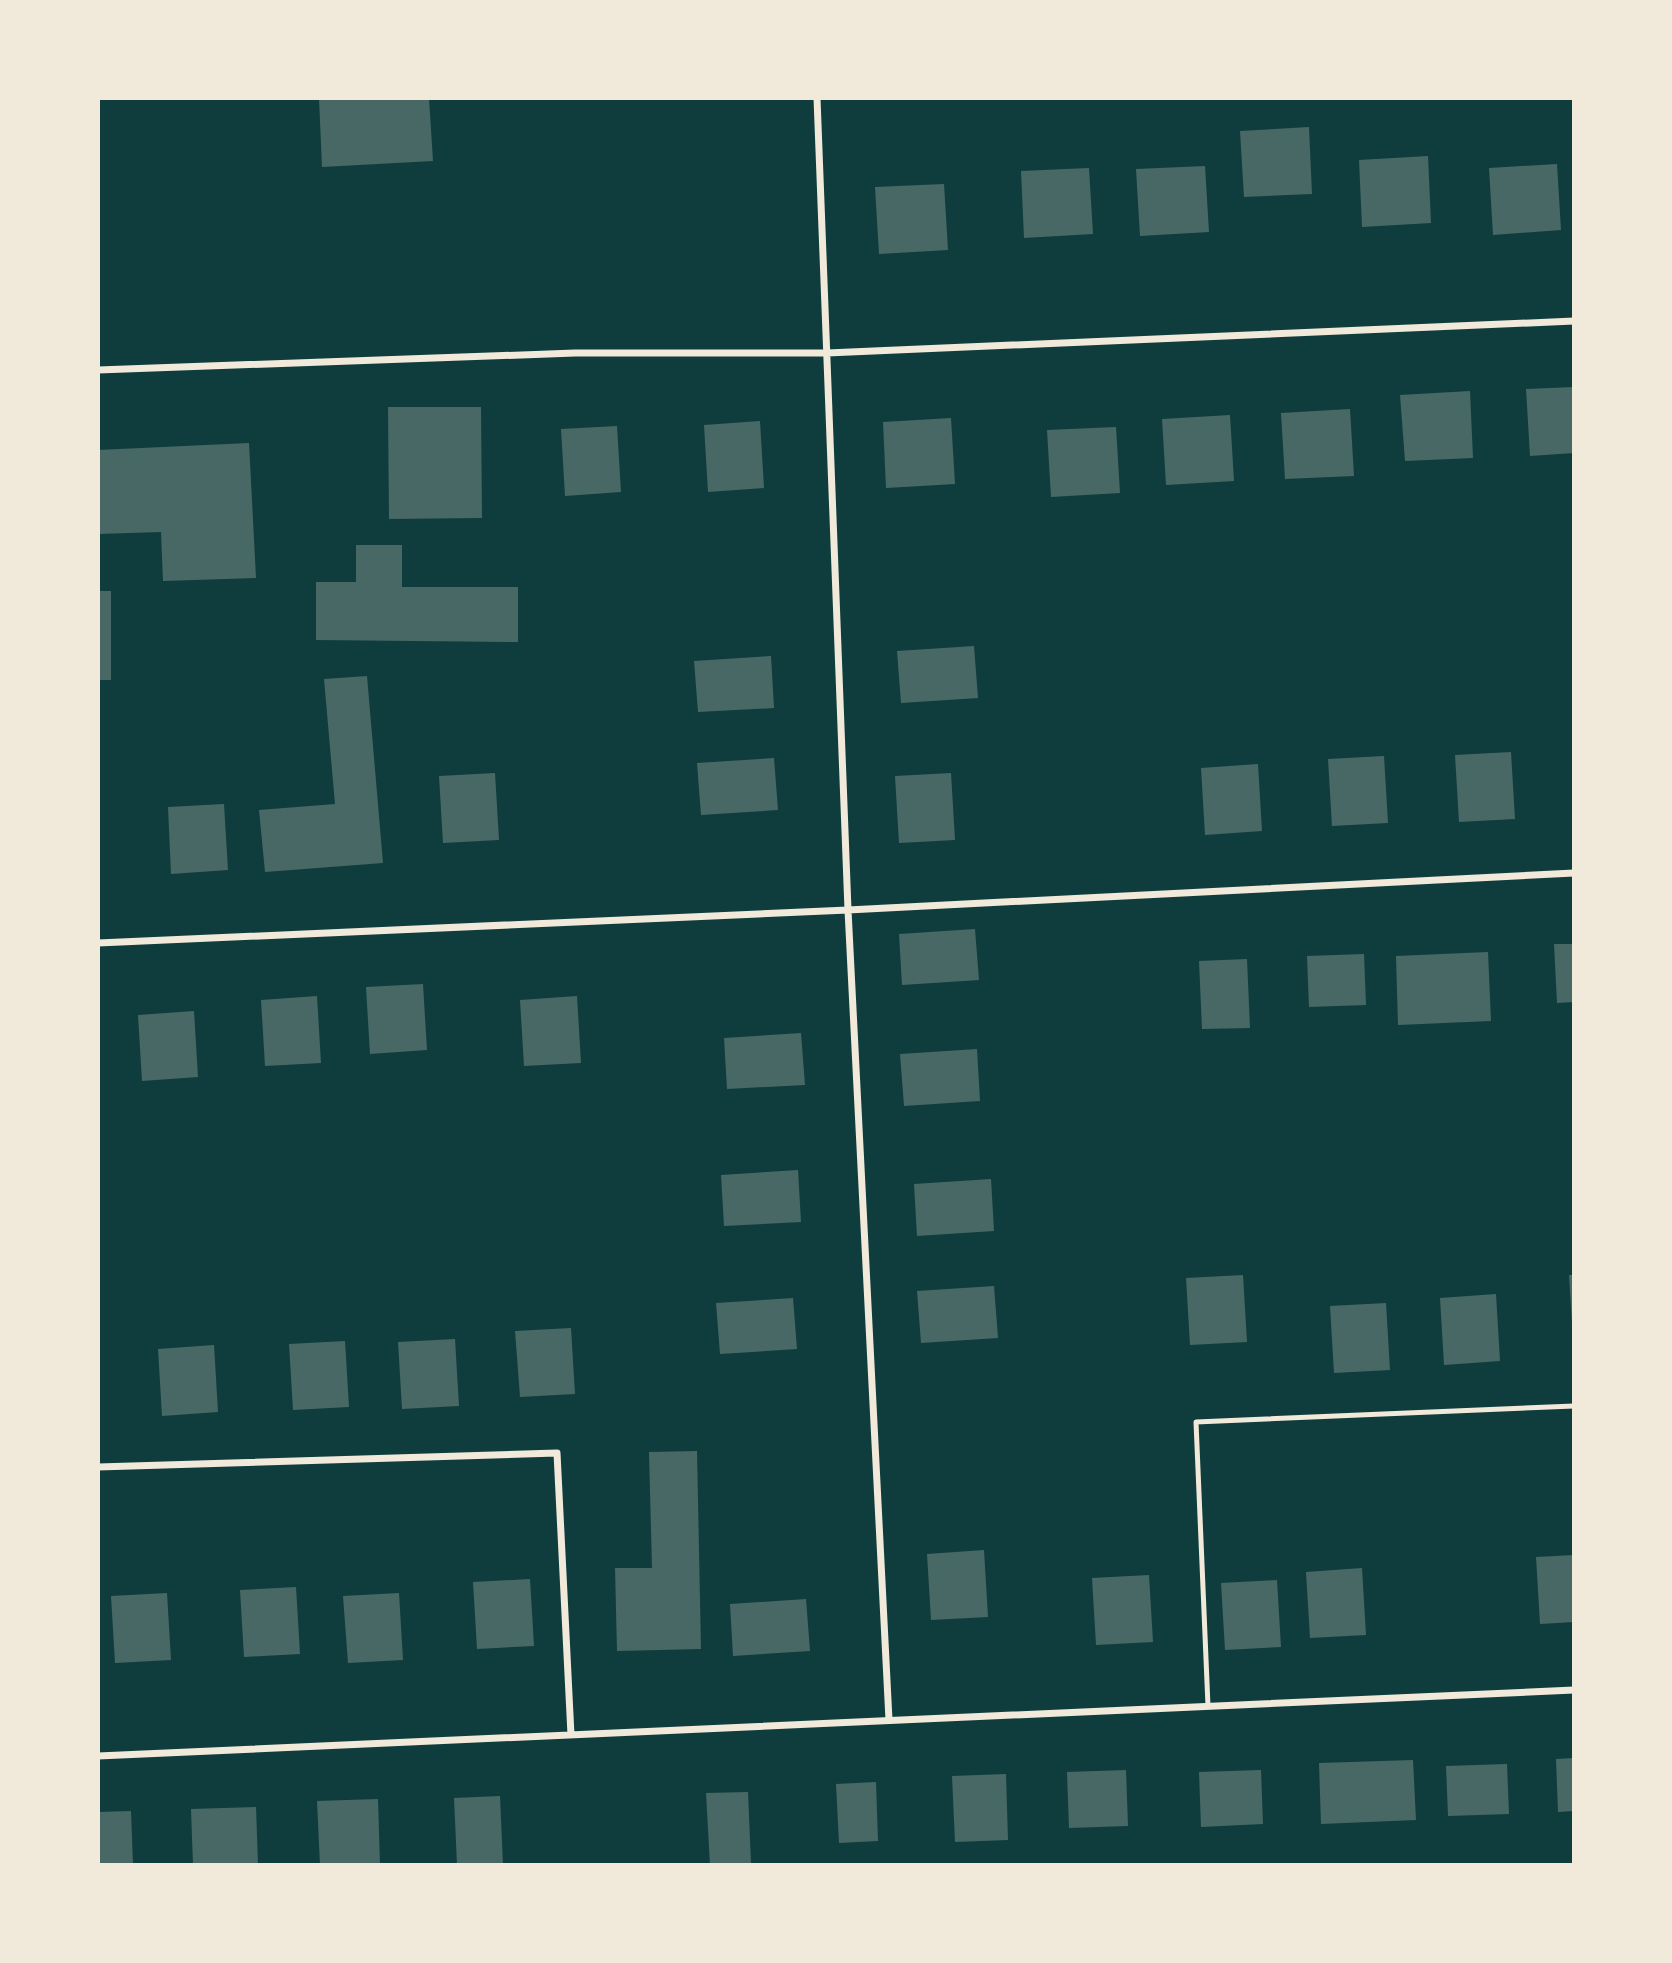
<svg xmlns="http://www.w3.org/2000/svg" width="1672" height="1963" viewBox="0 0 1672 1963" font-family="'Open Sans',sans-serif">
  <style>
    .building { fill: #486865 }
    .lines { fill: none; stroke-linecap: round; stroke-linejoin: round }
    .service { stroke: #f1e9da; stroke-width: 5 }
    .minor { stroke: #f1e9da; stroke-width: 7 }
  </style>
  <rect width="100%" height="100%" fill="#0f3d3e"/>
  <path class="building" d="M 319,98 L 429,98 L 433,161 L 322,167 Z
    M 1309,127 L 1312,194 L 1244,197 L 1240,131 Z
    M 1428,156 L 1431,223 L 1362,227 L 1359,160 Z
    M 1557,164 L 1561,230 L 1493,235 L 1489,168 Z
    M 1205,166 L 1209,232 L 1140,236 L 1136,169 Z
    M 1089,168 L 1093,234 L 1024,238 L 1021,171 Z
    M 944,184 L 948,250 L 879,254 L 875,187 Z
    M 1574,387 L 1574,453 L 1530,456 L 1526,389 Z
    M 1470,391 L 1473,458 L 1405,461 L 1400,395 Z
    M 388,407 L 481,407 L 482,518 L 389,519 Z
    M 1350,409 L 1354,476 L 1285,479 L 1281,413 Z
    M 1230,415 L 1234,481 L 1166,485 L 1162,419 Z
    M 951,418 L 955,484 L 886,488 L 883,422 Z
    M 760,421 L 764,488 L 708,492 L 704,425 Z
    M 617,426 L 621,492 L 565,496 L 561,429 Z
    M 1116,427 L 1120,493 L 1051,497 L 1047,430 Z
    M 249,443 L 256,578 L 163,581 L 161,532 L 98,534 L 98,450 Z
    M 356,545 L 402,545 L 402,587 L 518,587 L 518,642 L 316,640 L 316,582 L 356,582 Z
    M 98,591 L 111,591 L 111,680 L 98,680 Z
    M 974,646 L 978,698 L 901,703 L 897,651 Z
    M 771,656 L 774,708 L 698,712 L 694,661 Z
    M 367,676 L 383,863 L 265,872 L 259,810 L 335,804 L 324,679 Z
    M 1511,752 L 1515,819 L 1459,822 L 1455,755 Z
    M 1384,756 L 1388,823 L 1332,826 L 1328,759 Z
    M 774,758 L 778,810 L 701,815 L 697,763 Z
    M 1258,764 L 1262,831 L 1205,835 L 1201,768 Z
    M 495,773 L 499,840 L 443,843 L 439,776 Z
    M 951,773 L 955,840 L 899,843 L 895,776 Z
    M 224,804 L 228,870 L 171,874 L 168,807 Z
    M 975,929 L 979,980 L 902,985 L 899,934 Z
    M 1554,944 L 1574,944 L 1574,1002 L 1557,1003 Z
    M 1488,952 L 1491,1021 L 1398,1025 L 1396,956 Z
    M 1364,954 L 1366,1005 L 1309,1007 L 1307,956 Z
    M 1247,959 L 1250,1028 L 1202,1029 L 1199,961 Z
    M 423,984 L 427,1050 L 370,1054 L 366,987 Z
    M 317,996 L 321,1063 L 265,1066 L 261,1000 Z
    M 577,996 L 581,1063 L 524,1066 L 520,1000 Z
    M 194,1011 L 198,1077 L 142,1081 L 138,1015 Z
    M 801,1033 L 805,1085 L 727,1089 L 724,1038 Z
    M 977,1049 L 980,1101 L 904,1106 L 900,1054 Z
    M 798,1170 L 801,1222 L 724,1226 L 721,1175 Z
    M 991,1179 L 994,1231 L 917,1236 L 914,1184 Z
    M 1243,1275 L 1247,1342 L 1190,1345 L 1186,1278 Z
    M 1569,1275 L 1574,1275 L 1574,1323 L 1572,1323 Z
    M 994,1286 L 998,1338 L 921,1343 L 917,1291 Z
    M 1496,1294 L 1500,1361 L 1444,1365 L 1440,1298 Z
    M 793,1298 L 797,1349 L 720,1354 L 716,1303 Z
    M 1386,1303 L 1390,1370 L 1334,1373 L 1330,1306 Z
    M 571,1328 L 575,1394 L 520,1397 L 515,1331 Z
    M 455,1339 L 459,1406 L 402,1409 L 398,1342 Z
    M 345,1341 L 349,1407 L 293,1410 L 289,1344 Z
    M 214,1345 L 218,1412 L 162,1416 L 158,1349 Z
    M 697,1451 L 701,1649 L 617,1651 L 615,1568 L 652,1568 L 649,1452 Z
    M 984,1550 L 988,1617 L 931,1620 L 927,1554 Z
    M 1574,1555 L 1574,1622 L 1540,1624 L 1536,1557 Z
    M 1362,1568 L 1366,1635 L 1310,1638 L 1306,1572 Z
    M 1149,1575 L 1153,1642 L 1096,1645 L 1092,1578 Z
    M 530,1579 L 534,1646 L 477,1649 L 473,1582 Z
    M 1277,1580 L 1281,1647 L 1225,1650 L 1221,1583 Z
    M 296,1587 L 300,1654 L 244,1657 L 240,1590 Z
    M 167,1593 L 171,1660 L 115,1663 L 111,1596 Z
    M 399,1593 L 403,1660 L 348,1663 L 343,1596 Z
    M 806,1599 L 810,1651 L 733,1656 L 730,1604 Z
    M 1574,1758 L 1574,1811 L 1558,1812 L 1556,1759 Z
    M 1413,1760 L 1416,1820 L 1321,1824 L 1319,1763 Z
    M 1507,1764 L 1509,1814 L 1448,1816 L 1446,1766 Z
    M 1126,1770 L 1128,1826 L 1069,1828 L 1067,1772 Z
    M 1261,1770 L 1263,1824 L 1201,1827 L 1199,1772 Z
    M 1006,1774 L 1008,1840 L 955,1842 L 952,1776 Z
    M 876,1782 L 878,1841 L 839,1843 L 836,1784 Z
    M 748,1792 L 751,1863 L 710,1865 L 706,1793 Z
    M 500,1796 L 503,1865 L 457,1865 L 454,1798 Z
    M 378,1799 L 380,1865 L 320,1865 L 317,1801 Z
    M 256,1807 L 258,1865 L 193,1865 L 191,1809 Z
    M 131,1811 L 133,1865 L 98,1865 L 98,1812 Z"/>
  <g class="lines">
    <path class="service" d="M 1208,1706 L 1196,1422 L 1574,1406"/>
    <path class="minor" d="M 817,98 L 848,910 L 889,1720
      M 98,370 L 575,353 L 827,353 L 1574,321
      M 98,943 L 848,910 L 1574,873
      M 98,1467 L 557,1453 L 571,1735
      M 98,1756 L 1574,1690"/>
  </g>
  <rect width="1672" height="1963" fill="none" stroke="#f1e9da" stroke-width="200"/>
</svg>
